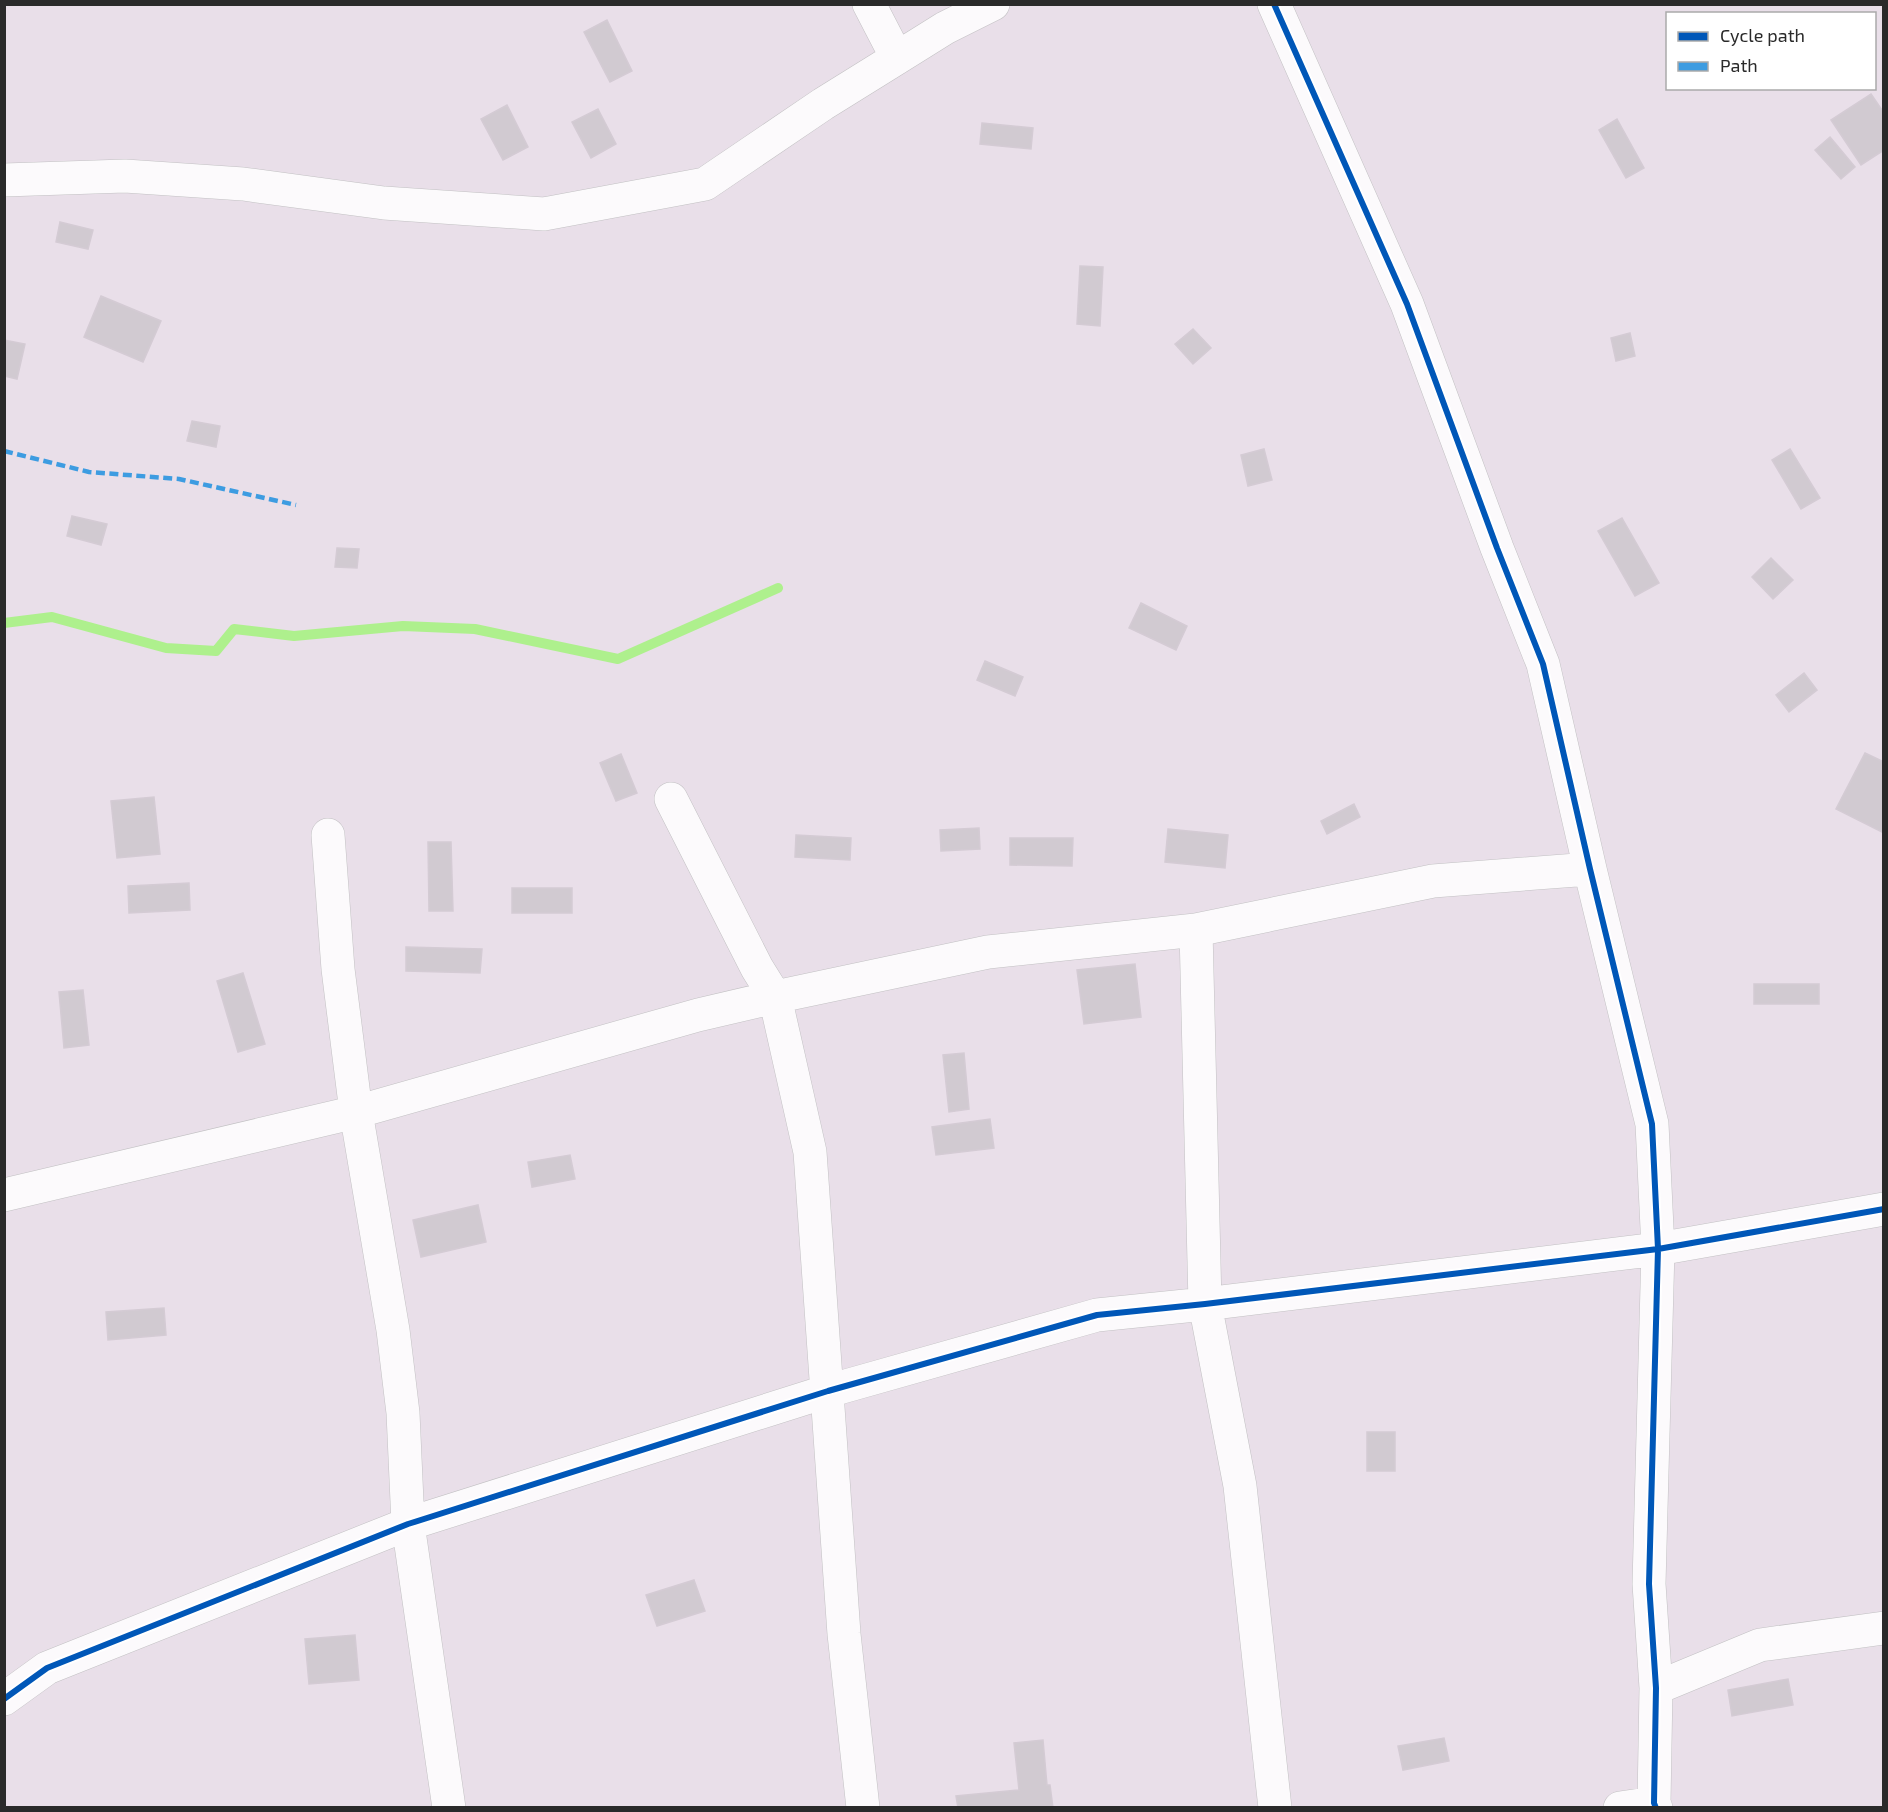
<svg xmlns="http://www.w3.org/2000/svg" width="1888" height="1812" viewBox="0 0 1888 1812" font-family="'Exo 2',sans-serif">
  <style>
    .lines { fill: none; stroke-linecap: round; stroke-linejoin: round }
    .stream { stroke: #aef08d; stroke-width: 10 }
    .building { fill: #d1cad1; stroke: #d4cbd4; stroke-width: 1.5 }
    .street-casing { stroke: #c2c1c3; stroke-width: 34 }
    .street { stroke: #fcfafc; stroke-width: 33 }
    .quiet { stroke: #3d9ce1; stroke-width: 4.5; stroke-dasharray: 9 4.5; stroke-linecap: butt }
    .cycleway-casing { stroke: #fff; stroke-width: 10 }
    .cycleway { stroke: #0057b8; stroke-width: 6 }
  </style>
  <rect width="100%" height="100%" fill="#e9dfe9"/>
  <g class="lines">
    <path class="stream" d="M 4,623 L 52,617 L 166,648 L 216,651 L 234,629 L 294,636 L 403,626 L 475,629 L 618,659 L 778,588"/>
  </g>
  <path class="building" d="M 607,20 L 632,71 L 610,82 L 584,32 Z
    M 1871,94 L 1884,113 L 1884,150 L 1861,165 L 1831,120 Z
    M 507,105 L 528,147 L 503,160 L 481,119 Z
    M 598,109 L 616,144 L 591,158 L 572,122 Z
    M 1617,119 L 1644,168 L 1626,178 L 1599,130 Z
    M 982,123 L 1033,128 L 1031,149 L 980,144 Z
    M 1830,137 L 1855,167 L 1841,179 L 1815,150 Z
    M 60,222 L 93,230 L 88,249 L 56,242 Z
    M 1080,266 L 1103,267 L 1100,326 L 1077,324 Z
    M 101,296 L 161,321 L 143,362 L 84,337 Z
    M 1193,329 L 1211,348 L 1193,364 L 1175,344 Z
    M 1630,333 L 1635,356 L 1616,361 L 1611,338 Z
    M 4,340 L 25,344 L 17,379 L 4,376 Z
    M 192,421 L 220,426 L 216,447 L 187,441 Z
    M 1264,449 L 1272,480 L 1248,486 L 1241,455 Z
    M 1790,449 L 1820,498 L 1801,509 L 1772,460 Z
    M 72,516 L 107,524 L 101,545 L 67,536 Z
    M 1622,518 L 1659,583 L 1635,596 L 1598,531 Z
    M 337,548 L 359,549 L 357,568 L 335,567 Z
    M 1771,558 L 1793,580 L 1773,599 L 1752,577 Z
    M 1141,603 L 1187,626 L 1176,650 L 1129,628 Z
    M 985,661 L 1023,677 L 1015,696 L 977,680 Z
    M 1804,673 L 1817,690 L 1789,712 L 1776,695 Z
    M 1865,753 L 1884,762 L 1884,833 L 1836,809 Z
    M 621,754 L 637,793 L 616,801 L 600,763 Z
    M 154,797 L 160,854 L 117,858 L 111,801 Z
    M 1354,804 L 1360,817 L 1327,834 L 1321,821 Z
    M 979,828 L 980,849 L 941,851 L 940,830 Z
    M 1168,829 L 1228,835 L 1225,868 L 1165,862 Z
    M 796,835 L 851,838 L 850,860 L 795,857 Z
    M 1010,838 L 1073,838 L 1072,866 L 1010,865 Z
    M 428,842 L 451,842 L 453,911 L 429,911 Z
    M 189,883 L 190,910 L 129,913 L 128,886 Z
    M 512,888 L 572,888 L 572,913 L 512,913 Z
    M 406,947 L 482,949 L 480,973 L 406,971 Z
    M 1135,964 L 1141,1017 L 1084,1024 L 1077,970 Z
    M 243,973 L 265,1044 L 238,1052 L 217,981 Z
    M 1754,984 L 1819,984 L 1819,1004 L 1754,1004 Z
    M 83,990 L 89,1045 L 64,1048 L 59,992 Z
    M 964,1053 L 969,1109 L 949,1112 L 943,1055 Z
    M 990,1119 L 994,1148 L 936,1155 L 932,1127 Z
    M 570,1155 L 575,1179 L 532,1187 L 528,1162 Z
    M 478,1205 L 486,1242 L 421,1257 L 413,1220 Z
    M 164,1308 L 166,1335 L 108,1340 L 106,1312 Z
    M 1367,1432 L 1395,1432 L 1395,1471 L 1367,1471 Z
    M 694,1580 L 705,1611 L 657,1626 L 646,1595 Z
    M 355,1635 L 359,1680 L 309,1684 L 305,1639 Z
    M 1788,1679 L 1793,1705 L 1732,1716 L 1728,1690 Z
    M 1444,1738 L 1449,1761 L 1403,1770 L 1398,1746 Z
    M 1043,1740 L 1047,1785 L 1050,1785 L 1053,1808 L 958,1808 L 956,1796 L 1019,1790 L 1014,1743 Z"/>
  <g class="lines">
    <defs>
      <path id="street" d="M 869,4 L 897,58
        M 1274,4 L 1407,304 L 1497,548 L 1543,664 L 1590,869 L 1652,1124 L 1658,1249 L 1649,1584 L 1656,1688 L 1654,1803 L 1656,1808
        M 4,180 L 125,176 L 243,184 L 384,203 L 544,214 L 705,184 L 823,104 L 897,58 L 945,28 L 993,4
        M 671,799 L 757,968 L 775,997 L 810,1152 L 844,1634 L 863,1808
        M 328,835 L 338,969 L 356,1112 L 393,1330 L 403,1413 L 408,1524 L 449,1808
        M 1196,930 L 1205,1304 L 1240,1486 L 1275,1808
        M 4,1195 L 356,1112 L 698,1015 L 775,997 L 988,952 L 1196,930 L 1433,881 L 1590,869
        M 1656,1688 L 1760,1645 L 1884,1628
        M 4,1699 L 47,1668 L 408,1524 L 828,1391 L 1097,1315 L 1205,1304 L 1658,1249 L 1884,1209
        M 1620,1808 L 1654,1803"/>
    </defs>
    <use href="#street" class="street-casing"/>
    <use href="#street" class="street"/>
    <path class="quiet" d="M 4,451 L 89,472 L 179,479 L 296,505"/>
    <defs>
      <path id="cycleway" d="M 1274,4 L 1407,304 L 1497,548 L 1543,664 L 1590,869 L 1652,1124 L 1658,1249 L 1649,1584 L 1656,1688 L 1654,1803 L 1656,1808
        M 4,1699 L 47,1668 L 408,1524 L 828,1391 L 1097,1315 L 1205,1304 L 1658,1249 L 1884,1209"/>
    </defs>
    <use href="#cycleway" class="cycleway-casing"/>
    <use href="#cycleway" class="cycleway"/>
  </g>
  <rect width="1888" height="1812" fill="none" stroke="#2a2a2a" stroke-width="12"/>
  <rect x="1666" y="12" width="210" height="78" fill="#ffffff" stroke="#aaaaaa" stroke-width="1.5"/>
  <rect x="1678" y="32" width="30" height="9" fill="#0057b8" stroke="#aaaaaa" stroke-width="1.5"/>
  <text x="1720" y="42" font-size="18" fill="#2a2a2a">Cycle path</text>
  <rect x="1678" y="62" width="30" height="9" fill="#3d9ce1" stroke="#aaaaaa" stroke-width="1.5"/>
  <text x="1720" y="72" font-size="18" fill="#2a2a2a">Path</text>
</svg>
